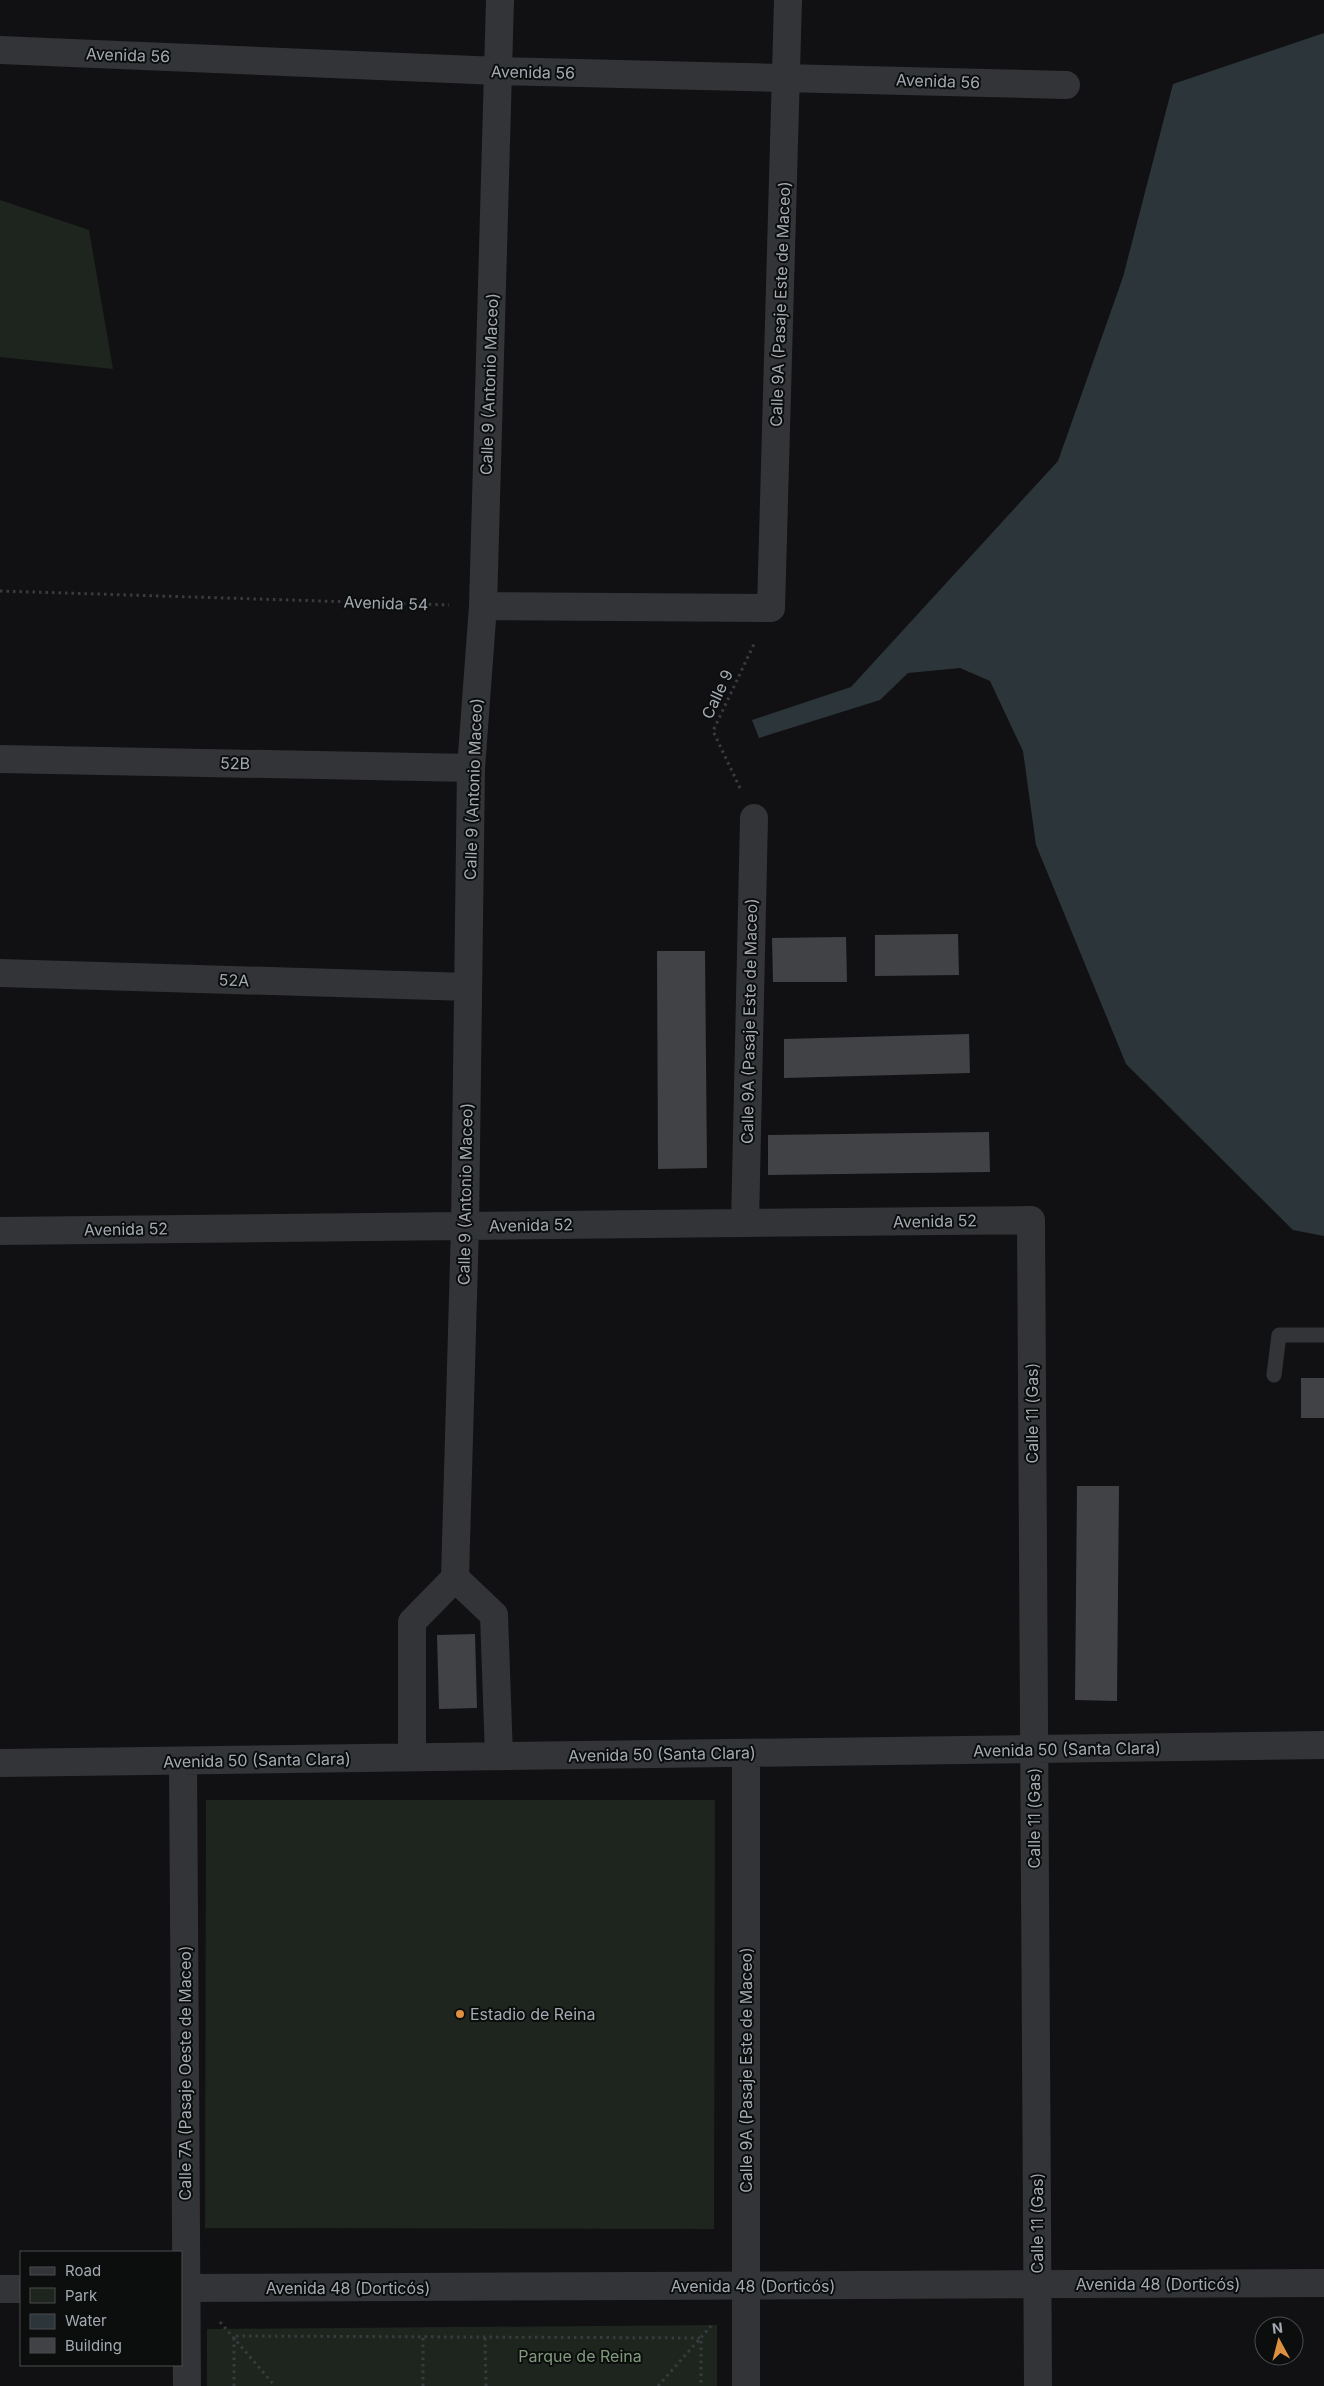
<svg xmlns="http://www.w3.org/2000/svg" width="1324" height="2386" viewBox="0 0 1324 2386" font-family="Inter,sans-serif">
  <style>
    .green { fill: #1e251e }
    .water { fill: #2c353a }
    .building { fill: #404245 }
    .lines { fill: none; stroke-linecap: round; stroke-linejoin: round }
    .path { stroke: #393b3e; stroke-width: 3; stroke-dasharray: 2.5 4; stroke-linecap: butt }
    .service { stroke: #333437; stroke-width: 15 }
    .minor { stroke: #333437; stroke-width: 28 }
    .tertiary { stroke: #333437; stroke-width: 28 }
    .poi-dot { fill: #dd903f; stroke: #0c0d0d; stroke-width: 2 }
    .labels { text-anchor: middle; stroke-width: 4; stroke-linejoin: round; paint-order: stroke }
    .street-label { font-size: 16px; fill: #a4aab2; stroke: #0c0d0d }
    .poi-label { font-size: 16px; fill: #a4aab2; stroke: #0c0d0d; text-anchor: start }
    .park-label { font-size: 16px; fill: #809b7d; stroke: #0c0d0d }
  </style>
  <rect width="100%" height="100%" fill="#111113"/>
  <path class="green" d="M 0,200 L 89,230 L 113,369 L 0,357 Z
    M 206,1800 L 715,1800 L 714,2229 L 205,2228 Z
    M 717,2325 L 717,2386 L 207,2386 L 207,2329 Z"/>
  <path class="water" d="M 1324,33 L 1324,1236 L 1293,1230 L 1126,1064 L 1036,845 L 1023,751 L 990,681 L 960,668 L 908,673 L 880,700 L 759,738 L 752,720 L 851,687 L 1058,461 L 1123,277 L 1173,84 Z"/>
  <path class="building" d="M 958,934 L 959,975 L 875,976 L 875,935 Z
    M 846,937 L 847,982 L 773,982 L 772,938 Z
    M 657,951 L 705,951 L 707,1168 L 658,1169 Z
    M 969,1034 L 970,1073 L 784,1078 L 784,1039 Z
    M 989,1132 L 990,1172 L 768,1175 L 768,1135 Z
    M 1301,1378 L 1324,1378 L 1324,1418 L 1301,1418 Z
    M 1077,1486 L 1119,1486 L 1117,1701 L 1075,1700 Z
    M 475,1634 L 477,1708 L 439,1709 L 437,1635 Z"/>
  <g class="lines">
    <path class="path" d="M 0,591 L 449,605
      M 740,788 L 713,731 L 755,642
      M 220,2322 L 275,2386
      M 485,2338 L 486,2386
      M 234,2386 L 234,2336 L 701,2338 L 701,2386
      M 423,2386 L 423,2337
      M 658,2386 L 711,2326"/>
    <path class="service" d="M 1274,1375 L 1279,1335 L 1324,1335"/>
    <path class="minor" d="M 0,50 L 498,71 L 1066,85
      M 483,606 L 771,608 L 788,0
      M 0,759 L 471,768
      M 0,973 L 468,987
      M 745,1223 L 754,818
      M 0,1231 L 1031,1220 L 1038,2386
      M 455,1578 L 465,1226 L 471,768 L 483,606 L 500,0
      M 746,1753 L 746,2386
      M 412,1757 L 412,1622 L 455,1578 L 494,1615 L 499,1756
      M 183,1761 L 187,2386
      M 0,1763 L 1324,1745"/>
    <path class="tertiary" d="M 181,2288 L 1324,2283
      M 0,2289 L 21,2289"/>
  </g>
  <circle class="poi-dot" cx="460" cy="2014" r="5"/>
  <g class="labels">
    <g class="street-label">
      <text transform="translate(128 55) rotate(2)" y="6">Avenida 56</text>
      <text transform="translate(533 72) rotate(1)" y="6">Avenida 56</text>
      <text transform="translate(938 81) rotate(2)" y="6">Avenida 56</text>
      <text transform="translate(780 304) rotate(-88)" y="6">Calle 9A (Pasaje Este de Maceo)</text>
      <text transform="translate(489 384) rotate(-88)" y="6">Calle 9 (Antonio Maceo)</text>
      <text transform="translate(386 603) rotate(2)" y="6">Avenida 54</text>
      <text transform="translate(717 694) rotate(-65)" y="6">Calle 9</text>
      <text transform="translate(235 763) rotate(1)" y="6">52B</text>
      <text transform="translate(473 789) rotate(-88)" y="6">Calle 9 (Antonio Maceo)</text>
      <text transform="translate(234 980) rotate(2)" y="6">52A</text>
      <text transform="translate(749 1021) rotate(-89)" y="6">Calle 9A (Pasaje Este de Maceo)</text>
      <text transform="translate(465 1194) rotate(-89)" y="6">Calle 9 (Antonio Maceo)</text>
      <text transform="translate(935 1221) rotate(-1)" y="6">Avenida 52</text>
      <text transform="translate(531 1225) rotate(-1)" y="6">Avenida 52</text>
      <text transform="translate(126 1229) rotate(-1)" y="6">Avenida 52</text>
      <text transform="translate(1032 1413) rotate(-90)" y="6">Calle 11 (Gas)</text>
      <text transform="translate(1067 1749) rotate(-1)" y="6">Avenida 50 (Santa Clara)</text>
      <text transform="translate(662 1754) rotate(-1)" y="6">Avenida 50 (Santa Clara)</text>
      <text transform="translate(257 1760) rotate(-1)" y="6">Avenida 50 (Santa Clara)</text>
      <text transform="translate(1034 1818) rotate(-90)" y="6">Calle 11 (Gas)</text>
      <text transform="translate(746 2070) rotate(-90)" y="6">Calle 9A (Pasaje Este de Maceo)</text>
      <text transform="translate(185 2073) rotate(-90)" y="6">Calle 7A (Pasaje Oeste de Maceo)</text>
      <text transform="translate(1037 2223) rotate(-90)" y="6">Calle 11 (Gas)</text>
      <text x="1158" y="2290">Avenida 48 (Dorticós)</text>
      <text x="753" y="2292">Avenida 48 (Dorticós)</text>
      <text x="348" y="2294">Avenida 48 (Dorticós)</text>
    </g>
    <g class="poi-label">
      <text x="470" y="2020">Estadio de Reina</text>
    </g>
    <g class="park-label">
      <text x="580" y="2362">Parque de Reina</text>
    </g>
  </g>
  <rect x="20" y="2251" width="162" height="115" fill="#0c0d0d" stroke="#494c4f"/>
  <rect x="30" y="2267" width="25" height="8" fill="#333437" stroke="#494c4f"/>
  <text x="65" y="2276" font-size="15" fill="#a4aab2">Road</text>
  <rect x="30" y="2288" width="25" height="15" fill="#1e251e" stroke="#494c4f"/>
  <text x="65" y="2301" font-size="15" fill="#a4aab2">Park</text>
  <rect x="30" y="2314" width="25" height="15" fill="#2c353a" stroke="#494c4f"/>
  <text x="65" y="2326" font-size="15" fill="#a4aab2">Water</text>
  <rect x="30" y="2338" width="25" height="15" fill="#404245" stroke="#494c4f"/>
  <text x="65" y="2351" font-size="15" fill="#a4aab2">Building</text>
  <g transform="translate(1279 2341) rotate(353)"><circle r="24" fill="#0c0d0d" stroke="#494c4f"/>
  <path d="M0-4L9 19L0 12L-9 19Z" fill="#dd903f"/>
  <text y="-8" font-size="14" font-weight="bold" text-anchor="middle" fill="#a4aab2">N</text>
  </g>
</svg>
